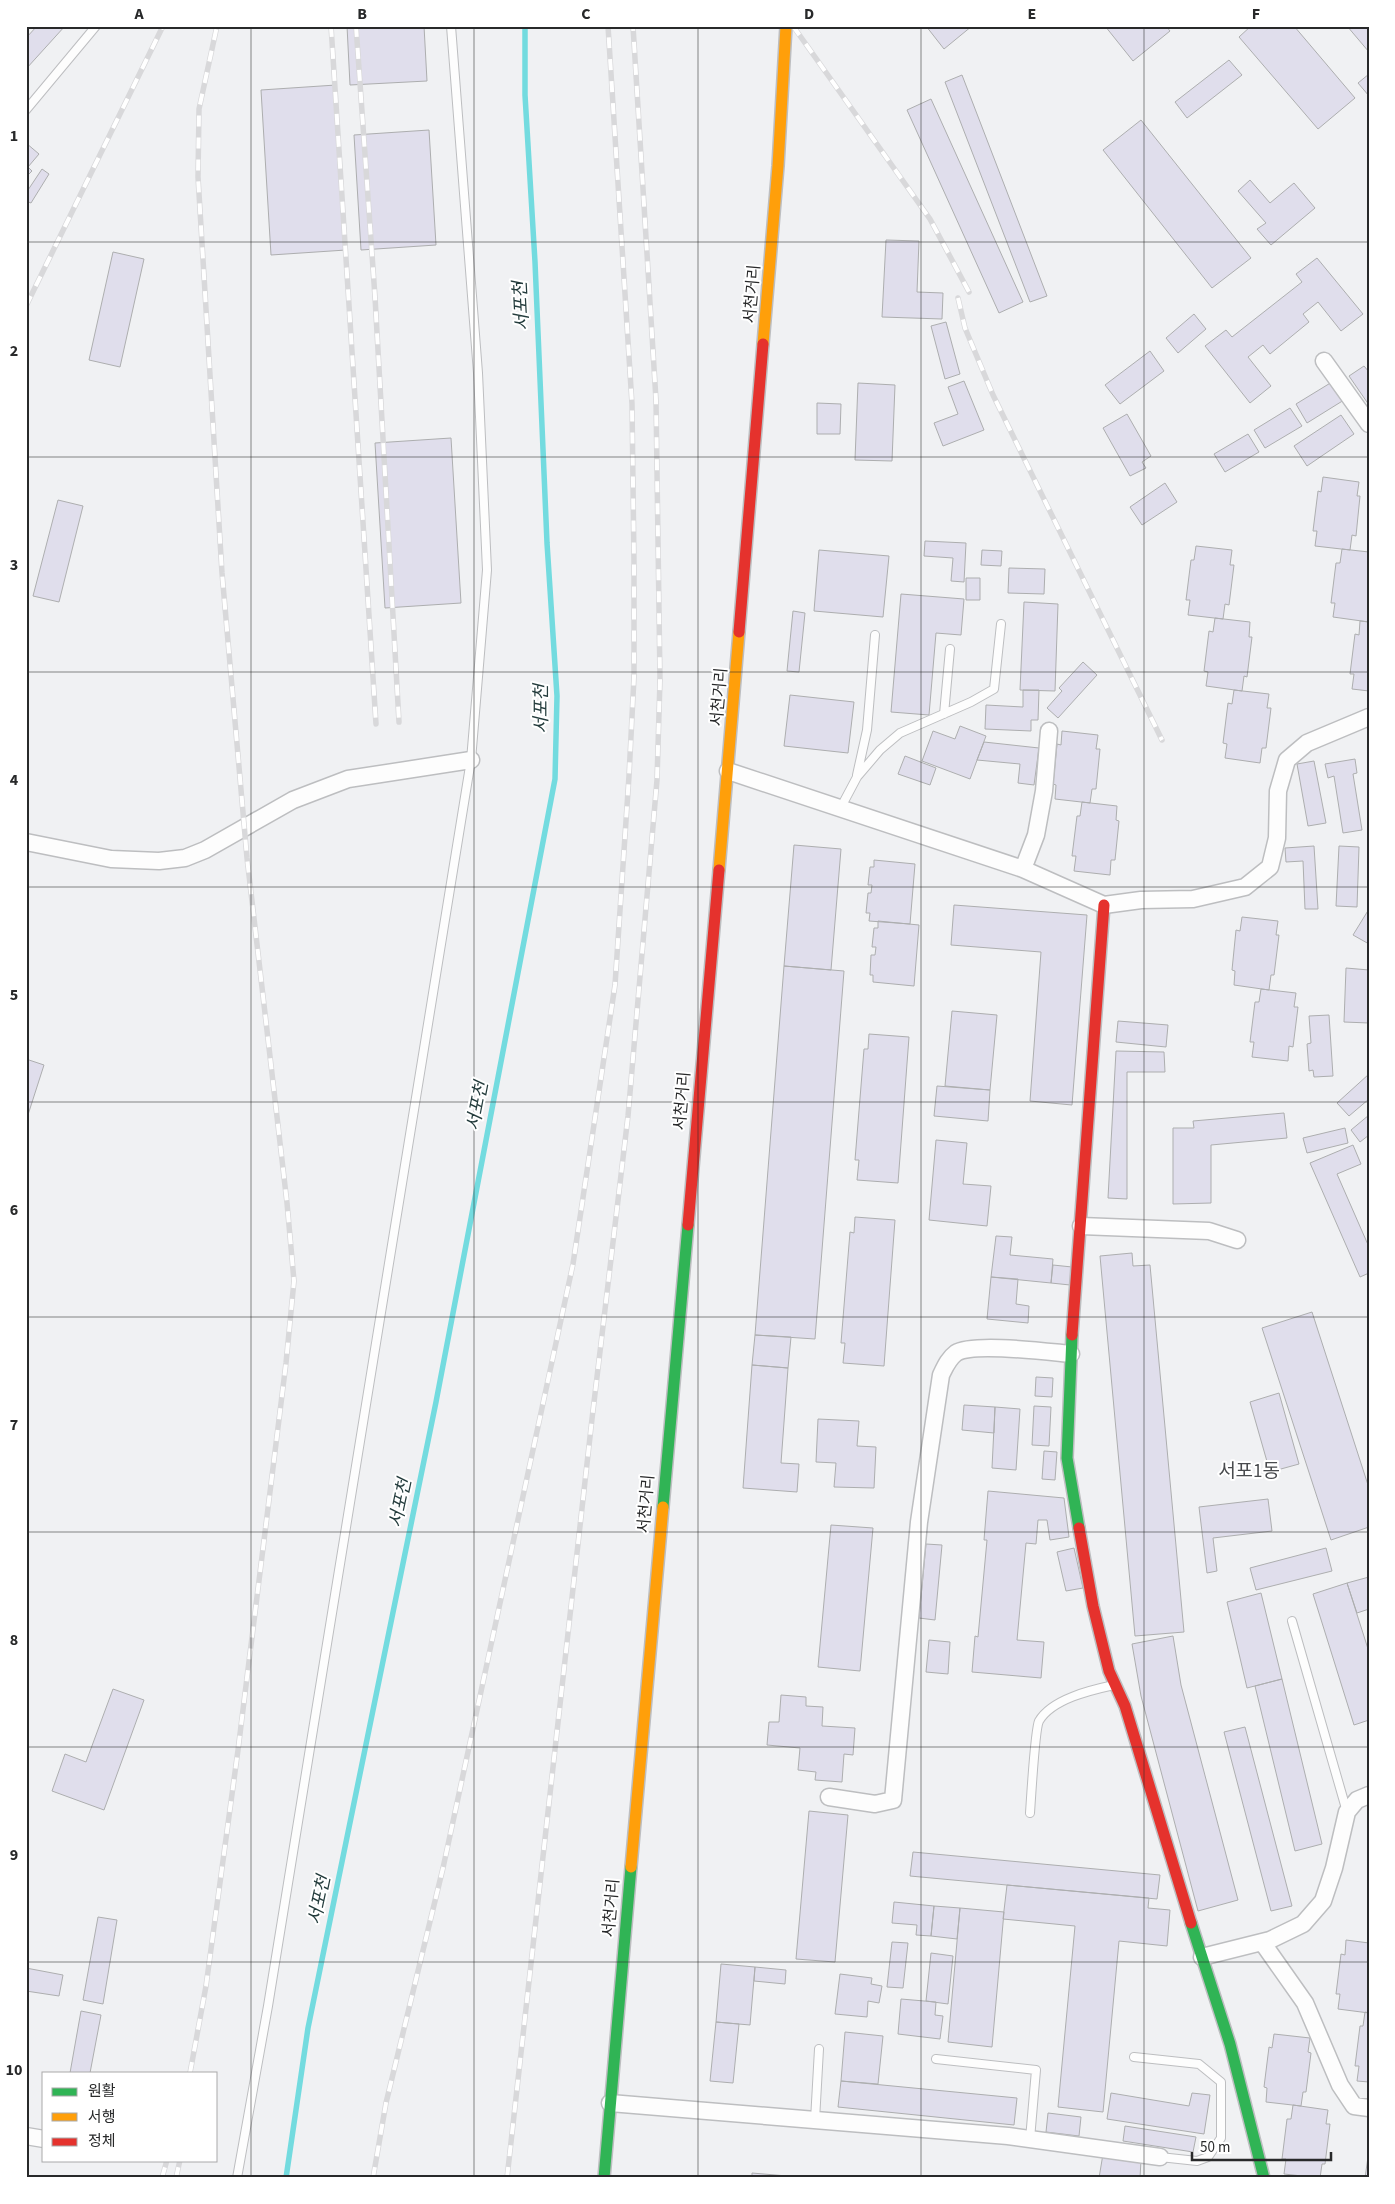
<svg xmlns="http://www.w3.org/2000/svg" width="1395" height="2204" viewBox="0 0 1395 2204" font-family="'Source Sans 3','Noto Sans KR',sans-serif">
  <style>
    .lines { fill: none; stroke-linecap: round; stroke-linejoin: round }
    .stream { stroke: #73dbdf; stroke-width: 5.5 }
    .building { fill: #e0deec; stroke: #adaeaf }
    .lane-casing { stroke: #bdbec0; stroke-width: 10 }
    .street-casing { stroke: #bdbec0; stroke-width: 19 }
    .fast-casing { stroke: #bdbec0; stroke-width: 14 }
    .slow-casing { stroke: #bdbec0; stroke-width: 14 }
    .jam-casing { stroke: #bdbec0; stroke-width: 14 }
    .lane { stroke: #fdfdfd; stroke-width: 8 }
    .street { stroke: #fdfdfd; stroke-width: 16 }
    .fast { stroke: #30b455; stroke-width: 11 }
    .slow { stroke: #ff9f0a; stroke-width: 11 }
    .jam { stroke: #e5322d; stroke-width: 11 }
    .rail-casing { stroke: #d8d8da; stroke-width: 5.5 }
    .rail { stroke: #fff; stroke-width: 4; stroke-dasharray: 11; stroke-linecap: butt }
    .grid { fill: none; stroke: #28292a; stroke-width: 1; stroke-opacity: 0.55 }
    .labels { text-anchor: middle; stroke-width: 4; stroke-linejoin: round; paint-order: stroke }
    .street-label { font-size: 16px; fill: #28292a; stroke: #fff }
    .water-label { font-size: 18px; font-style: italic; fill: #243c3d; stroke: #fff }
    .quarter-label { font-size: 19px; fill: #494b4e; stroke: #fff }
    .neatline { fill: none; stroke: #28292a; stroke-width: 2 }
    .grid-label { font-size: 16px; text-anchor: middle; font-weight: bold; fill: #28292a }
  </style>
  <rect width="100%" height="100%" fill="#f0f1f3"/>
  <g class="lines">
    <path class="stream" d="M 286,2178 L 308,2028 L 436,1402 L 555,779 L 557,696 L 547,543 L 535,262 L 525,95 L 525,26"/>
  </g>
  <path class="building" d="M 37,26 L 65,26 L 26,69 L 26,38 Z
    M 347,26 L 424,26 L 427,81 L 350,85 Z
    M 926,26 L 972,26 L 944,49 Z
    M 1105,26 L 1166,26 L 1170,31 L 1133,61 Z
    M 1251,26 L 1294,26 L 1355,98 L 1318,129 L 1239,37 Z
    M 1347,26 L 1369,26 L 1369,52 Z
    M 1229,60 L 1242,75 L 1187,118 L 1175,102 Z
    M 1369,74 L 1369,96 L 1358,83 Z
    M 962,75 L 1047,296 L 1030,302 L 945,82 Z
    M 336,85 L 346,250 L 271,255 L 261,90 Z
    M 931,99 L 1023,302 L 999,313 L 907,110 Z
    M 1141,120 L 1251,258 L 1212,288 L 1103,150 Z
    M 429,130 L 436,245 L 361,250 L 354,135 Z
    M 26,143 L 39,154 L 28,167 L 32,171 L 26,177 Z
    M 42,169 L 49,174 L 31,203 L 26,201 L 26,193 Z
    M 1250,180 L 1270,203 L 1294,183 L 1315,208 L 1271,245 L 1257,229 L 1266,223 L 1238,191 Z
    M 886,240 L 919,241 L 917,292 L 943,293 L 942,319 L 882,317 Z
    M 113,252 L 144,259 L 120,367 L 89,360 Z
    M 1317,258 L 1363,314 L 1341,331 L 1318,302 L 1303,314 L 1309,322 L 1270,354 L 1263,345 L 1248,357 L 1271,386 L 1250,403 L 1205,346 L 1226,330 L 1232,337 L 1302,282 L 1296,274 Z
    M 1194,314 L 1206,329 L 1178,353 L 1166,338 Z
    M 946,322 L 960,374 L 945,379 L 931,326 Z
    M 1150,351 L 1164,371 L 1120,404 L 1105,385 Z
    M 1364,366 L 1369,372 L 1369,405 L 1349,376 Z
    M 964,381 L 984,430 L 943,446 L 934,423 L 958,414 L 948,387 Z
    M 1332,382 L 1344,400 L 1307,423 L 1296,404 Z
    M 858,383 L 895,385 L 892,461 L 855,460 Z
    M 817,403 L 841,404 L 840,434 L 817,434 Z
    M 1290,408 L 1302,426 L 1265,448 L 1254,430 Z
    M 1127,414 L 1151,456 L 1142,462 L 1146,468 L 1130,476 L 1103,428 Z
    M 1341,415 L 1354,434 L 1307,466 L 1294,446 Z
    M 1248,434 L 1259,452 L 1225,472 L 1214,454 Z
    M 451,438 L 461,603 L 385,608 L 375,443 Z
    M 1323,477 L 1359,482 L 1357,496 L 1360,496 L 1356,536 L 1352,535 L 1350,550 L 1315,546 L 1317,531 L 1313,531 L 1318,491 L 1321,492 Z
    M 1165,483 L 1177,502 L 1142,525 L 1130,507 Z
    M 58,500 L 83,506 L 59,602 L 33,596 Z
    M 925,541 L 966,543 L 964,582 L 951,581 L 953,558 L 924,556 Z
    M 1196,546 L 1232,550 L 1230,565 L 1234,565 L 1229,605 L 1225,604 L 1223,619 L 1188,615 L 1190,600 L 1186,600 L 1191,560 L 1194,560 Z
    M 1342,549 L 1369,552 L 1369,622 L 1333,617 L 1335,603 L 1331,603 L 1336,563 L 1340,563 Z
    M 819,550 L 889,556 L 883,617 L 814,611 Z
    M 982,550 L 1002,551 L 1001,566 L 981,565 Z
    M 1009,568 L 1045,569 L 1044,594 L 1008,593 Z
    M 966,578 L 980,578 L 980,600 L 966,600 Z
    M 901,594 L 964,599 L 961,635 L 936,633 L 929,715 L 891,712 Z
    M 1024,602 L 1058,604 L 1055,691 L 1020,690 Z
    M 793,611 L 805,613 L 799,672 L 787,671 Z
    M 1215,618 L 1250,622 L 1249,637 L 1252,637 L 1247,677 L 1244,676 L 1242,691 L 1206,686 L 1208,672 L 1204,671 L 1209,631 L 1213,632 Z
    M 1360,621 L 1369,622 L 1369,691 L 1352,689 L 1354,674 L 1350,674 L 1355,634 L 1359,635 Z
    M 1083,662 L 1097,675 L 1058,718 L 1047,708 L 1062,691 L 1059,688 Z
    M 1023,690 L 1039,690 L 1038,720 L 1031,720 L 1031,731 L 985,729 L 986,705 L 1023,707 Z
    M 1234,690 L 1269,694 L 1267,708 L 1271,708 L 1266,748 L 1262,748 L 1260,763 L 1225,758 L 1227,744 L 1223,743 L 1228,703 L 1232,704 Z
    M 790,695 L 854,702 L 848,753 L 784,746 Z
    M 960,726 L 986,736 L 970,779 L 922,761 L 933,731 L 955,739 Z
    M 1062,731 L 1098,735 L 1096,749 L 1100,749 L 1096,789 L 1092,789 L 1090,803 L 1055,799 L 1056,785 L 1053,784 L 1057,744 L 1061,745 Z
    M 984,742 L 1039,748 L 1034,785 L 1018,783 L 1020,764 L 977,760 Z
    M 905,756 L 936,768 L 930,785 L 898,774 Z
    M 1355,759 L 1357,773 L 1353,774 L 1362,830 L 1343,833 L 1334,776 L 1328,778 L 1325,764 Z
    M 1314,761 L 1326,823 L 1308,826 L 1297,764 Z
    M 1082,802 L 1117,806 L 1116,820 L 1119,821 L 1115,860 L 1111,860 L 1110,875 L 1074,871 L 1076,856 L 1072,856 L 1077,816 L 1080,816 Z
    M 794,845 L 841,849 L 831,970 L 784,966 Z
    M 1314,846 L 1318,909 L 1305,909 L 1303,861 L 1286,862 L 1285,848 Z
    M 1339,846 L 1359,847 L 1357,907 L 1336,906 Z
    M 874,860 L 915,864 L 910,924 L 869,921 L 870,913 L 866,913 L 868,893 L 871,893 L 872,885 L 868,885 L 870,867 L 874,867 Z
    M 954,905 L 1087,915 L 1072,1105 L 1030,1101 L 1041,952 L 951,945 Z
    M 1369,909 L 1369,944 L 1353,935 Z
    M 1242,917 L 1278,921 L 1276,935 L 1279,935 L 1274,975 L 1271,975 L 1269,990 L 1234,985 L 1235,971 L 1232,970 L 1236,930 L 1240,931 Z
    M 878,921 L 919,925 L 914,986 L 873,982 L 873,975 L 870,975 L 871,955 L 875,955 L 876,947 L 872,947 L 874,928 L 878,928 Z
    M 784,966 L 844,971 L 815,1339 L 755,1335 Z
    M 1346,968 L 1369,970 L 1369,1023 L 1344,1022 Z
    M 1261,989 L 1296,993 L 1294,1007 L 1298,1007 L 1293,1047 L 1289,1046 L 1288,1061 L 1252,1057 L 1254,1042 L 1250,1042 L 1255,1002 L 1259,1002 Z
    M 952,1011 L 997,1015 L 990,1090 L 945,1086 Z
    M 1329,1015 L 1333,1076 L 1314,1077 L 1313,1070 L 1309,1071 L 1307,1044 L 1311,1043 L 1309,1016 Z
    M 1118,1021 L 1168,1025 L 1166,1047 L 1116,1042 Z
    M 869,1034 L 909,1037 L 898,1183 L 857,1180 L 859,1160 L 855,1160 L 864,1049 L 868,1049 Z
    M 1116,1051 L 1164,1052 L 1165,1072 L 1127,1072 L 1127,1199 L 1108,1198 Z
    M 26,1059 L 44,1065 L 26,1121 Z
    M 1369,1074 L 1369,1099 L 1349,1116 L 1337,1103 Z
    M 937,1086 L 990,1090 L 988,1121 L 934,1116 Z
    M 1284,1113 L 1287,1138 L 1211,1145 L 1211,1203 L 1173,1204 L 1173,1128 L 1194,1128 L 1193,1121 Z
    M 1369,1115 L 1369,1135 L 1360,1142 L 1351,1130 Z
    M 1345,1128 L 1348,1143 L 1307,1153 L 1303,1138 Z
    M 936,1140 L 967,1143 L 963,1184 L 991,1186 L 987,1226 L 929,1220 Z
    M 1353,1145 L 1361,1164 L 1337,1174 L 1369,1247 L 1369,1273 L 1360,1277 L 1310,1163 Z
    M 855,1217 L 895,1220 L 884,1366 L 843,1363 L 845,1343 L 841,1343 L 850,1232 L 854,1233 Z
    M 996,1236 L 1012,1237 L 1010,1255 L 1053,1259 L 1051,1283 L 991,1277 Z
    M 1132,1253 L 1133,1266 L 1150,1265 L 1184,1632 L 1135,1636 L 1100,1256 Z
    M 1053,1265 L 1072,1267 L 1070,1285 L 1051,1283 Z
    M 991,1277 L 1018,1279 L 1016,1304 L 1029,1306 L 1028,1323 L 987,1319 Z
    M 1312,1312 L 1369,1488 L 1369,1527 L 1331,1540 L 1262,1328 Z
    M 755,1335 L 791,1337 L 788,1368 L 752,1365 Z
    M 752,1365 L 788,1368 L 781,1463 L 799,1464 L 797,1492 L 743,1488 Z
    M 1036,1377 L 1053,1378 L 1052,1397 L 1035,1396 Z
    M 1279,1393 L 1299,1464 L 1270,1472 L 1250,1402 Z
    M 964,1405 L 995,1407 L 994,1433 L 962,1430 Z
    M 1034,1406 L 1051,1407 L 1049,1446 L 1032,1445 Z
    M 995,1407 L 1020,1409 L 1016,1470 L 992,1468 Z
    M 818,1419 L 859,1421 L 857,1446 L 876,1447 L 874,1488 L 834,1487 L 836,1463 L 816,1462 Z
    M 1044,1451 L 1057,1452 L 1055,1480 L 1042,1479 Z
    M 988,1491 L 1064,1498 L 1069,1537 L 1050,1540 L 1047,1520 L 1038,1520 L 1036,1544 L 1026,1543 L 1017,1640 L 1044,1642 L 1041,1678 L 972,1672 L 975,1636 L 978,1637 L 987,1540 L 984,1540 Z
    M 1268,1499 L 1272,1531 L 1213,1538 L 1217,1571 L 1207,1573 L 1199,1507 Z
    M 831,1525 L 873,1528 L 860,1671 L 818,1667 Z
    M 926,1544 L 942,1545 L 935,1620 L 919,1618 Z
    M 1074,1548 L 1083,1588 L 1066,1591 L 1057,1552 Z
    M 1326,1548 L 1332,1571 L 1256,1590 L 1250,1568 Z
    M 1369,1577 L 1369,1609 L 1357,1613 L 1347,1583 Z
    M 1347,1583 L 1369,1652 L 1369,1720 L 1354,1725 L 1313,1594 Z
    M 1261,1593 L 1282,1679 L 1247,1688 L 1227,1602 Z
    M 1173,1636 L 1181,1685 L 1238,1900 L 1198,1911 L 1141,1696 L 1132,1644 Z
    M 929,1640 L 950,1642 L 948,1674 L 926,1672 Z
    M 1282,1679 L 1322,1844 L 1295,1851 L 1255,1686 Z
    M 113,1689 L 144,1700 L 104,1810 L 52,1791 L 65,1754 L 86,1762 Z
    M 781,1695 L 806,1697 L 806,1706 L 823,1707 L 822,1726 L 855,1728 L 853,1755 L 844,1754 L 842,1782 L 815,1780 L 816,1772 L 798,1770 L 800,1748 L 767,1745 L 769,1722 L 779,1722 Z
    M 1245,1727 L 1292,1906 L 1271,1911 L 1224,1732 Z
    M 809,1811 L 848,1815 L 835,1962 L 796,1959 Z
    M 913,1852 L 1160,1875 L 1157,1899 L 910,1876 Z
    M 1007,1885 L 1149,1898 L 1148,1908 L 1170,1910 L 1167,1946 L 1119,1941 L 1103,2112 L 1058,2107 L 1075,1926 L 1003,1919 Z
    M 894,1902 L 934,1906 L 931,1936 L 916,1935 L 917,1925 L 892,1923 Z
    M 934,1906 L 960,1908 L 957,1939 L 931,1936 Z
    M 960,1908 L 1004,1912 L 992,2047 L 948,2042 Z
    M 98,1917 L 117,1920 L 103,2004 L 83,2000 Z
    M 1346,1940 L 1369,1943 L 1369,2013 L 1338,2009 L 1340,1994 L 1336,1994 L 1341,1954 L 1345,1955 Z
    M 892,1942 L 908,1943 L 903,1988 L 887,1987 Z
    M 931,1953 L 953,1956 L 948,2004 L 926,2001 Z
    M 721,1964 L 755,1967 L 750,2025 L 716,2022 Z
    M 755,1967 L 786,1970 L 785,1984 L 754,1981 Z
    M 26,1968 L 63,1975 L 59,1996 L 26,1991 Z
    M 840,1974 L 872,1978 L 871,1984 L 882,1986 L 879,2003 L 868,2001 L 867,2017 L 835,2014 Z
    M 901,1999 L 936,2002 L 935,2015 L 943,2016 L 940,2039 L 898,2034 Z
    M 81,2011 L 101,2015 L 90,2073 L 70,2073 Z
    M 1365,2012 L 1369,2013 L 1369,2082 L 1357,2081 L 1359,2066 L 1355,2066 L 1360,2026 L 1363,2026 Z
    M 716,2022 L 739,2024 L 733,2083 L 710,2081 Z
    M 845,2032 L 883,2036 L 878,2084 L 841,2081 Z
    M 1274,2034 L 1310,2038 L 1308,2052 L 1311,2053 L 1306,2092 L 1303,2092 L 1301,2106 L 1266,2102 L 1267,2088 L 1264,2087 L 1269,2047 L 1272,2048 Z
    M 841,2081 L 1017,2098 L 1014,2125 L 838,2107 Z
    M 1111,2093 L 1189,2106 L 1192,2093 L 1210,2095 L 1204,2134 L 1107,2119 Z
    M 1293,2105 L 1328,2110 L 1326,2124 L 1330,2124 L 1325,2164 L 1322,2164 L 1320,2178 L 1284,2174 L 1286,2159 L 1282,2159 L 1287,2119 L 1291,2119 Z
    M 1048,2113 L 1081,2117 L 1079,2136 L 1046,2132 Z
    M 1125,2126 L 1196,2137 L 1193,2152 L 1123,2141 Z
    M 1103,2154 L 1141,2160 L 1140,2178 L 1099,2178 Z
    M 1368,2157 L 1369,2178 L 1365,2178 Z
    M 752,2173 L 787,2176 L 787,2178 L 752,2178 Z"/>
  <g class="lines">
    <defs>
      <path id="lane" d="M 26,110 L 96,26
        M 944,714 L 950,649
        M 857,775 L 867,730 L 875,635
        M 840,809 L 857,777 L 880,750 L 900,733 L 971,702 L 994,689 L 1001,624
        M 1292,1621 L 1347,1812
        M 1030,1813 C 1031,1799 1035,1729 1039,1721 C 1052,1699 1091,1690 1114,1685
        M 1134,2057 L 1199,2064 L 1221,2082 L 1221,2138 L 1208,2157 L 1197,2161 L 1160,2157
        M 936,2059 L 1036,2070 L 1030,2139
        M 815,2120 L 819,2049
        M 237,2178 L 268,2006 L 471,760 L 487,570 L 478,373 L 451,26"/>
      <path id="street" d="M 1324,361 L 1369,424
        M 728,771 L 1023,869 L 1104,905 L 1141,900 L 1193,899 L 1245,887 L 1270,867 L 1277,838 L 1278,791 L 1287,760 L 1307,743 L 1369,717
        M 26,842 L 111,859 L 159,861 L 185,858 L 205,850 L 293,800 L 348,779 L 471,760
        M 1023,869 L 1036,835 L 1044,791 L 1049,731
        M 1081,1226 L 1209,1231 L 1237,1240
        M 829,1797 L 875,1804 L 893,1800 L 919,1522 L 941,1375 C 945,1367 948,1359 956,1353 C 973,1342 1049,1352 1071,1354
        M 1262,1942 L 1305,2003 L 1340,2085 L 1354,2106 L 1369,2108
        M 1202,1957 L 1270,1940 L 1303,1924 L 1323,1901 L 1334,1868 L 1347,1812 L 1357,1800 L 1369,1795
        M 610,2103 L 1008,2136 L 1160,2157
        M 26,2136 L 44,2139"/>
      <path id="fast" d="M 1072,1335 L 1067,1458 L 1079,1528
        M 663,1507 L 688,1225
        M 1191,1923 L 1230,2044 L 1264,2178
        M 604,2178 L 631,1867"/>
      <path id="slow" d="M 763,344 L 778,166 L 786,26
        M 719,870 L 739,632
        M 631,1867 L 663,1507"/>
      <path id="jam" d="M 739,632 L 763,344
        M 688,1225 L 719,870
        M 1072,1335 L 1104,905
        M 1079,1528 L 1093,1606 L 1109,1671 L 1125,1706 L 1191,1923"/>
    </defs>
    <use href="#lane" class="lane-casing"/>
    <use href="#street" class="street-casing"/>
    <use href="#fast" class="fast-casing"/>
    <use href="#slow" class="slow-casing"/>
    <use href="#jam" class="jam-casing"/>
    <use href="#lane" class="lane"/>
    <use href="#street" class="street"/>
    <use href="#fast" class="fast"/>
    <use href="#slow" class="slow"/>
    <use href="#jam" class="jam"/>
    <defs>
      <path id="rail" d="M 331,26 L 376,724
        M 356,26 L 375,297 L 399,722
        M 793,26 L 930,219 L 969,292
        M 958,298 L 965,328 L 993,395 L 1162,740
        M 26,306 L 163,26
        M 190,2073 L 206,1986 L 238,1750 L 286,1363 L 294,1281 L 287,1203 L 247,858 L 222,573 L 198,177 L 199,109 L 217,26
        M 162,2178 L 167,2160
        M 176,2178 L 180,2160
        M 373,2178 L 386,2103 L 443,1868 L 573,1264 L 615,985 L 629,776 L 634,677 L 634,563 L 632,404 L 608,26
        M 507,2178 L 592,1419 L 628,1116 L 657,780 L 660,680 L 656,400 L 633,26"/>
    </defs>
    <use href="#rail" class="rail-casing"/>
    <use href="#rail" class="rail"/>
  </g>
  <path class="grid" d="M 251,26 L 251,2178M 474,26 L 474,2178M 698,26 L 698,2178M 921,26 L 921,2178M 1144,26 L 1144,2178M 26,242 L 1369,242M 26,457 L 1369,457M 26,672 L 1369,672M 26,887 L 1369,887M 26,1102 L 1369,1102M 26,1317 L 1369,1317M 26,1532 L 1369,1532M 26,1747 L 1369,1747M 26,1962 L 1369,1962"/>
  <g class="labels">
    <g class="street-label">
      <text transform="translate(751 294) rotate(-85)" y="6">서천거리</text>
      <text transform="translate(718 697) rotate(-85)" y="6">서천거리</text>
      <text transform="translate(681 1101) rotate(-85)" y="6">서천거리</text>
      <text transform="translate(645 1504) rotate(-85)" y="6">서천거리</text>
      <text transform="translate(610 1908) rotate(-85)" y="6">서천거리</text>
    </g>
    <g class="water-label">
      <text transform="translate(521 306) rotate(-93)" y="6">서포천</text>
      <text transform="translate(541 709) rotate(-90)" y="6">서포천</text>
      <text transform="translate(477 1106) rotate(-79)" y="6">서포천</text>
      <text transform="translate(400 1503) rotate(-78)" y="6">서포천</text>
      <text transform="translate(319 1900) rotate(-78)" y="6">서포천</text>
    </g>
    <g class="quarter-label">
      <text x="1249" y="1477">서포1동</text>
    </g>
  </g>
  <rect width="1395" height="2204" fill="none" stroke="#ffffff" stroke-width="55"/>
  <rect x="42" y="2072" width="175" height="90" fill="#ffffff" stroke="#a9a9aa"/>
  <rect x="52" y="2088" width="25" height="8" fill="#30b455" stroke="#a9a9aa"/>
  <text x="88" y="2096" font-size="15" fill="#28292a">원활</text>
  <rect x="52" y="2113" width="25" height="8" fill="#ff9f0a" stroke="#a9a9aa"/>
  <text x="88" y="2122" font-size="15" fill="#28292a">서행</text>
  <rect x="52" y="2138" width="25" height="8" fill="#e5322d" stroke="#a9a9aa"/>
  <text x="88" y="2146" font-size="15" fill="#28292a">정체</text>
  <path d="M1192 2152v8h139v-8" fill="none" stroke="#28292a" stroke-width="2.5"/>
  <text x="1200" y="2152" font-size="15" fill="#28292a" stroke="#ffffff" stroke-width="4" paint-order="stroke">50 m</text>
  <rect x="28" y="28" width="1340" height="2148" class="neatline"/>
  <g class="grid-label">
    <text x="139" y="19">A</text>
    <text x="362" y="19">B</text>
    <text x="586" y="19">C</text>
    <text x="809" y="19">D</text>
    <text x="1032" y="19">E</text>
    <text x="1256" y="19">F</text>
    <text x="14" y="141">1</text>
    <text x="14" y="356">2</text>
    <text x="14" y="570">3</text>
    <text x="14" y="785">4</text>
    <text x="14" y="1000">5</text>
    <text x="14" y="1215">6</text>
    <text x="14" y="1430">7</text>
    <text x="14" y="1645">8</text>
    <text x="14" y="1860">9</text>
    <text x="14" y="2075">10</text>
  </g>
</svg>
